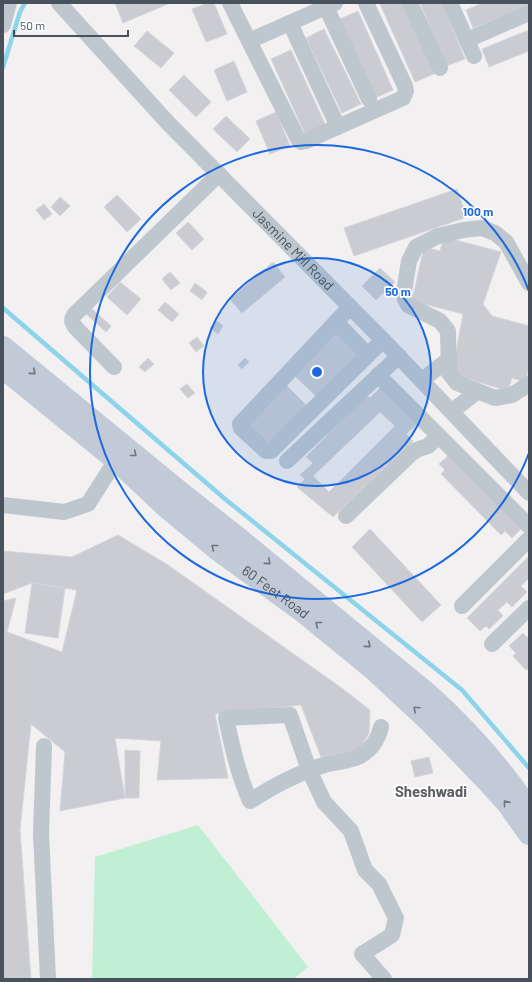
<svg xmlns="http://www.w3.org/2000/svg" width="532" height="982" viewBox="0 0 532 982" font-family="Barlow,sans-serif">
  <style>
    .green { fill: #c0efd4 }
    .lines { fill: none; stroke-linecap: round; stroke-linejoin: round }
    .stream { stroke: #8dd3eb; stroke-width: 4.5 }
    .building { fill: #caccd2; stroke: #d4d6db; fill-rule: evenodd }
    .minor { stroke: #bec6ce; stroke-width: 16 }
    .secondary { stroke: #c1cad6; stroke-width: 22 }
    .oneway { stroke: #6c7681 }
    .ring { fill: none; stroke: #1c68e0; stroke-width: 2 }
    .labels { text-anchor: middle; stroke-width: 3.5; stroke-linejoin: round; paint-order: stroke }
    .street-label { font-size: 14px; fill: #48525d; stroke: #fff }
    .neighbourhood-label { font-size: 15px; font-weight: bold; fill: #5c6065; stroke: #fff }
    .centre { fill: #1c68e0; stroke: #fff; stroke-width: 2 }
    .ring-label { font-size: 12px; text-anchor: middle; font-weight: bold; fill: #1c68e0; stroke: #fff; stroke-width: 3.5; stroke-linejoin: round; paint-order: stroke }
  </style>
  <rect width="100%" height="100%" fill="#f2f0f0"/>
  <path class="green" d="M 198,825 L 308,967 L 294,979 L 92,979 L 95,857 Z"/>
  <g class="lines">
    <path class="stream" d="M 3,67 L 20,12 L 25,3
      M 3,308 L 225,499 L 462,690 L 529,768"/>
  </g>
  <path class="building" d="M 115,3 L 170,3 L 123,23 Z
    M 207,3 L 214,3 L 227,34 L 206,42 L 192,9 Z
    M 381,3 L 404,3 L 436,73 L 415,82 L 380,4 Z
    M 420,3 L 442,3 L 465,59 L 446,66 Z
    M 483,3 L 529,3 L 529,6 L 473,28 L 466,10 Z
    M 358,11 L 393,90 L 375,98 L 340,19 Z
    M 324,29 L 361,104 L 342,113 L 306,38 Z
    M 529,30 L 529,51 L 489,67 L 482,49 Z
    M 147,31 L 174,53 L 161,68 L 134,46 Z
    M 291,50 L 326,126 L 306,136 L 271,59 Z
    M 234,61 L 247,92 L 227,101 L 214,70 Z
    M 184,75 L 211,102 L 196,117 L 169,90 Z
    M 276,112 L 290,146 L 270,154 L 256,121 Z
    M 226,116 L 250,139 L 237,152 L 213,129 Z
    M 457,189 L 467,217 L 354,256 L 344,228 Z
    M 117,195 L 141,219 L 127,232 L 104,207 Z
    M 60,197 L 70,206 L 60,216 L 51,207 Z
    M 44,204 L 52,214 L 44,220 L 36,210 Z
    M 188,222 L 204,239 L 192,250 L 176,233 Z
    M 444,237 L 501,252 L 483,304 L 492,316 L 529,326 L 529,368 L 525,382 L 512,378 L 508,391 L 452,374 L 463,314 L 412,301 L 424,247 L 440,251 Z
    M 273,262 L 285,277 L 242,313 L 230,299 Z
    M 380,268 L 395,282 L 376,300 L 362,286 Z
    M 170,272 L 180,283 L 171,290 L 162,279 Z
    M 120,282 L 141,299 L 127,315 L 107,297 Z
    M 195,283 L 207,292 L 202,300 L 190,291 Z
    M 165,302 L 179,314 L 172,322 L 158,310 Z
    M 90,307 L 111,326 L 106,332 L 85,313 Z
    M 216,320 L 223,326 L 218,334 L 210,328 Z
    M 338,328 L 364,353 L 319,399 L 293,374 Z
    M 197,337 L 204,346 L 196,352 L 189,343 Z
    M 148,358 L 154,364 L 145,372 L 139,367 Z
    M 245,358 L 249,362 L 242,369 L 238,365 Z
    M 283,382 L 308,407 L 267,449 L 244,427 Z
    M 187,384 L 195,393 L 188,398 L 180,389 Z
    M 381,387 L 417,424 L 406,434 L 413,441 L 333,517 L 297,487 L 305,479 L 300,475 L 313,463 L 306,457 L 366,395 L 370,398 ZM 380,412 L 395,426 L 329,492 L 313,476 Z
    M 452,452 L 524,526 L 512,538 L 505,531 L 501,535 L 441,474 L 445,470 L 439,464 Z
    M 370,529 L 441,605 L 422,622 L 352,547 Z
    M 118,535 L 168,565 L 343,689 L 370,710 L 369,733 L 359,750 L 321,757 L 301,705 L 215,714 L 228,778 L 157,780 L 161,741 L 115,738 L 125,798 L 60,811 L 65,752 L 31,724 L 20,830 L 31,979 L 3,979 L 3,601 L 16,598 L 7,632 L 62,652 L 77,590 L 32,583 L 3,594 L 3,551 L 72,557 Z
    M 529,556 L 529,578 L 521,586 L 527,592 L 512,607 L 507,602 L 498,610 L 503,616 L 489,629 L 486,626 L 480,631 L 467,618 Z
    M 32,583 L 65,588 L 58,638 L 25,633 Z
    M 523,633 L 529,639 L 529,668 L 526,670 L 513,656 L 516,653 L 509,646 Z
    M 125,750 L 140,751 L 139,798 L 125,798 Z
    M 429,757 L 433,773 L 415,777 L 411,761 Z"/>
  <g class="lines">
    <g class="minor">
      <path id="s1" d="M 59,3 L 169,124 L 383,340 L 529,493"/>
      <path d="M 230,3 L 298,139 L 301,142 L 306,141 L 403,98 L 406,91 L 405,86 L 366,3"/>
      <path d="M 410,3 L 440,68"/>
      <path d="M 450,3 L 474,56"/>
      <path d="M 326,7 L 369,99"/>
      <path d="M 290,23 L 338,127"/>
      <path d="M 3,25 L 9,3"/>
      <path d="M 467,40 L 529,13"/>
      <path d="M 249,41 L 335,3"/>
      <path d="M 529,283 L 506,242 L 495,233 L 482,228 L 463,230 L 438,236 L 416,247 L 409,261 L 404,292 L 405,299 L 408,305 L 440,321 L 448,331 L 449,373 L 457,383 L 495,398 L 512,395 L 529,384"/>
      <path d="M 350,307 L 240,424 L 241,428 L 266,451 L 271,451 L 383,340"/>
      <path d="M 336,322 L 368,355"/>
      <path d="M 114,367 L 75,327 C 72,322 71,320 74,315 L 219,174"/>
      <path d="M 378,375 L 529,526"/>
      <path d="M 422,380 L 449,359"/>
      <path d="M 452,411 L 477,392"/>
      <path d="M 287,461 L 399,356"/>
      <path d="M 3,505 L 64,512 L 88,504 L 116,460"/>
      <path d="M 346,516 L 412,453 L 416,450 L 428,446 L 439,436"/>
      <path d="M 462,606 L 529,539"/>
      <path d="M 492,644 L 529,608"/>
      <path d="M 381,727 C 378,740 372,749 360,756 C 350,761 336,762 324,765 C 298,773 273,786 250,801 C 238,774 232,746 226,718 L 290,715 L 309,770 L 324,802 L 351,831 L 365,870 L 379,884 L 396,918 L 392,935 L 362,954 L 384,979"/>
      <path d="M 44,746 L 41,834 L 48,979"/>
    </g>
    <g class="secondary">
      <path d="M 3,347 L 180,492 L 237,537 L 428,694 C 467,729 499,765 529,809"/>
      <path id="s2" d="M 3,368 L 116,460 L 165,506 L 218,550 L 302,611 L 373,669 L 431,723 L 488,782 L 507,803 L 529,834"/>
    </g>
  </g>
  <defs><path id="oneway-chevron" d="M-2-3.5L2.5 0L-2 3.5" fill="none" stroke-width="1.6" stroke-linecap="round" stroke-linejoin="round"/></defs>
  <g class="oneway">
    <use href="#oneway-chevron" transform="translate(33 372) rotate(40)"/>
    <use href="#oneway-chevron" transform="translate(134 454) rotate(39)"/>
    <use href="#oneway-chevron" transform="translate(214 547) rotate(-141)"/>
    <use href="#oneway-chevron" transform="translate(268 562) rotate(40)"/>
    <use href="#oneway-chevron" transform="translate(318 624) rotate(-141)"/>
    <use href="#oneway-chevron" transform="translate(368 645) rotate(40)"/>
    <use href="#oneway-chevron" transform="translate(416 709) rotate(-137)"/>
    <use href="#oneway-chevron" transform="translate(506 803) rotate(-129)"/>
  </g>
  <circle cx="317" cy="372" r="114" fill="#1c68e0" fill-opacity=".12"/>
  <g class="ring">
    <circle cx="317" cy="372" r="114"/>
    <path d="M529 453A227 227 0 1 1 529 291"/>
  </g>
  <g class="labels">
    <g class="street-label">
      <text dy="5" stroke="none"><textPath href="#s1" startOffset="340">Jasmine Mill Road</textPath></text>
      <text dy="5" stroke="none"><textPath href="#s2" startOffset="353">60 Feet Road</textPath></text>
    </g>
    <g class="neighbourhood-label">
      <text x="431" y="797">Sheshwadi</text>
    </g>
  </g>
  <circle cx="317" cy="372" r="6" class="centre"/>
  <g class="ring-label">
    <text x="478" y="216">100 m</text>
    <text x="398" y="296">50 m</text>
  </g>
  <rect width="532" height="982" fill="none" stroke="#48525d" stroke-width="8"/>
  <path d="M14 30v6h114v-6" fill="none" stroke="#48525d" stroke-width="2"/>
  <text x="20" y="30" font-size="12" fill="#48525d" stroke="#ffffff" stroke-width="3" paint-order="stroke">50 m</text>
</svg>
